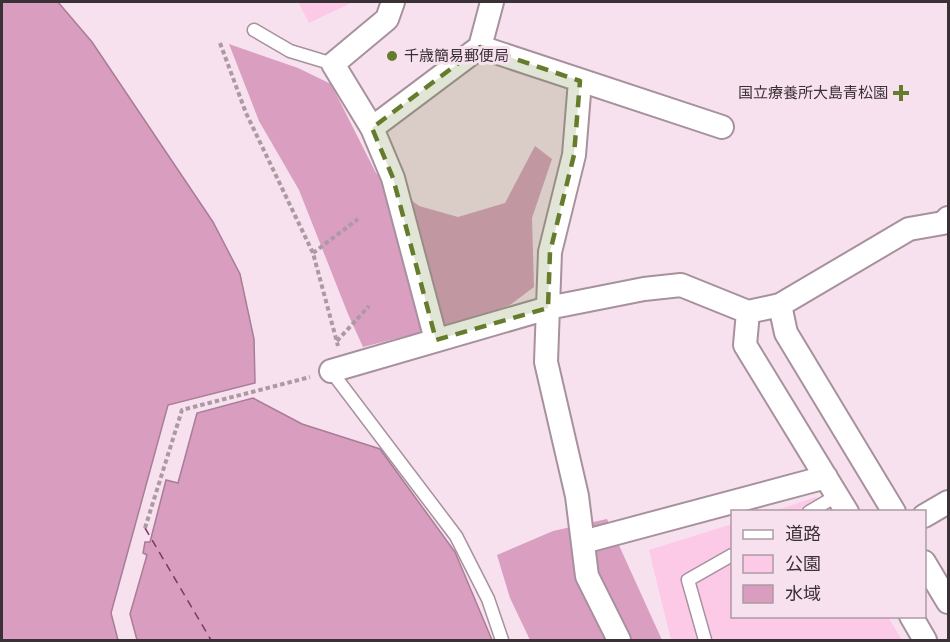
<svg xmlns="http://www.w3.org/2000/svg" width="950" height="642" viewBox="0 0 950 642" font-family="'Noto Sans','Noto Sans JP',sans-serif">
  <style>
    .green { fill: #fcc9e6 }
    .forest { fill: #d99ec0 }
    .water { fill: #d89dbf; stroke: #a87d96; stroke-width: 1.5 }
    .lines { fill: none; stroke-linecap: round; stroke-linejoin: round }
    .ferry { stroke: #7e3865; stroke-width: 1.5; stroke-dasharray: 8 6; stroke-linecap: butt }
    .lane-casing { stroke: #a6919d; stroke-width: 15 }
    .street-casing { stroke: #a6919d; stroke-width: 26 }
    .path { stroke: #ab9aa4; stroke-width: 4; stroke-dasharray: 4.5 3; stroke-linecap: butt }
    .lane { stroke: #fff; stroke-width: 12 }
    .street { stroke: #fff; stroke-width: 22 }
    .marked { fill: #657c2d; fill-opacity: 0.2; stroke: #657c2d; stroke-width: 4.5; stroke-dasharray: 12 8; stroke-linejoin: round }
    .poi-dot { fill: #657c2d; stroke: #f8e1ee; stroke-width: 2 }
    .labels { text-anchor: middle; stroke-width: 6; stroke-linejoin: round; paint-order: stroke }
    .poi-label { font-size: 15px; fill: #393135; stroke: #f8e1ee; text-anchor: start }
  </style>
  <rect width="100%" height="100%" fill="#f8e1ee"/>
  <path class="green" d="M 298,2 L 353,2 L 309,23 Z
    M 816,497 L 825,511 L 771,512 Z
    M 732,524 L 732,616 L 888,617 L 902,640 L 671,640 L 649,550 Z"/>
  <path class="forest" d="M 229,44 L 298,68 L 331,84 L 376,173 L 419,206 L 458,217 L 505,203 L 535,146 L 552,159 L 532,218 L 534,287 L 510,305 L 469,320 L 363,347 L 348,314 L 299,190 L 259,121 Z
    M 607,519 L 662,640 L 530,640 L 510,598 L 497,555 L 553,531 Z"/>
  <path class="water" d="M 2,2 L 58,2 L 92,42 L 213,222 L 240,274 L 254,339 L 255,383 L 168,405 L 111,613 L 118,640 L 2,640 Z
    M 253,398 L 302,424 L 380,449 L 455,552 L 492,640 L 137,640 L 130,614 L 147,555 L 143,553 L 145,542 L 150,542 L 166,480 L 178,483 L 197,413 Z"/>
  <g class="lines">
    <path class="ferry" d="M 145,528 L 211,640"/>
    <defs>
      <path id="lane" d="M 254,30 L 290,51 L 333,64
        M 331,371 L 456,536 L 488,599 L 502,640
        M 809,512 L 838,495
        M 705,640 L 688,580 L 732,555"/>
      <path id="street" d="M 393,2 L 387,19 L 333,64 L 372,128 L 393,178 L 436,340
        M 480,47 L 492,2
        M 580,81 L 574,155 L 550,252 L 546,362 L 577,496 L 587,576 L 619,640
        M 372,128 L 480,47 L 722,127
        M 780,305 L 786,333 L 894,512
        M 748,312 L 745,345 L 847,512
        M 331,371 L 548,308 L 644,289 L 681,285 L 748,312 L 780,305 L 909,229 L 943,223 L 948,218
        M 924,516 L 948,502
        M 583,542 L 826,477
        M 924,562 L 948,602
        M 911,616 L 925,640"/>
    </defs>
    <use href="#lane" class="lane-casing"/>
    <use href="#street" class="street-casing"/>
    <path class="path" d="M 220,43 L 246,113 L 313,253 L 338,346
      M 313,253 L 358,219
      M 337,341 L 369,306
      M 145,528 L 182,410 L 310,377"/>
    <use href="#lane" class="lane"/>
    <use href="#street" class="street"/>
  </g>
  <path class="marked" d="M 480,47 L 580,81 L 574,155 L 550,252 L 548,308 L 436,340 L 393,178 L 372,128 Z"/>
  <g class="poi-dot">
    <circle cx="392" cy="56" r="6"/>
    <path d="M898 84h6v6h6v6h-6v6h-6v-6h-6v-6h6z"/>
  </g>
  <g class="labels">
    <g class="poi-label">
      <text x="404" y="61">千歳簡易郵便局</text>
      <text x="888" y="98" text-anchor="end">国立療養所大島青松園</text>
    </g>
  </g>
  <rect width="950" height="642" fill="none" stroke="#393135" stroke-width="6"/>
  <rect x="731" y="510" width="195" height="108" fill="#f8e1ee" stroke="#ac9ba4" stroke-width="1.5"/>
  <rect x="743" y="530" width="30" height="9" fill="#ffffff" stroke="#ac9ba4" stroke-width="1.5"/>
  <text x="785" y="540" font-size="18" fill="#393135">道路</text>
  <rect x="743" y="555" width="30" height="18" fill="#fcc9e6" stroke="#ac9ba4" stroke-width="1.5"/>
  <text x="785" y="570" font-size="18" fill="#393135">公園</text>
  <rect x="743" y="585" width="30" height="18" fill="#d89dbf" stroke="#ac9ba4" stroke-width="1.5"/>
  <text x="785" y="600" font-size="18" fill="#393135">水域</text>
</svg>
